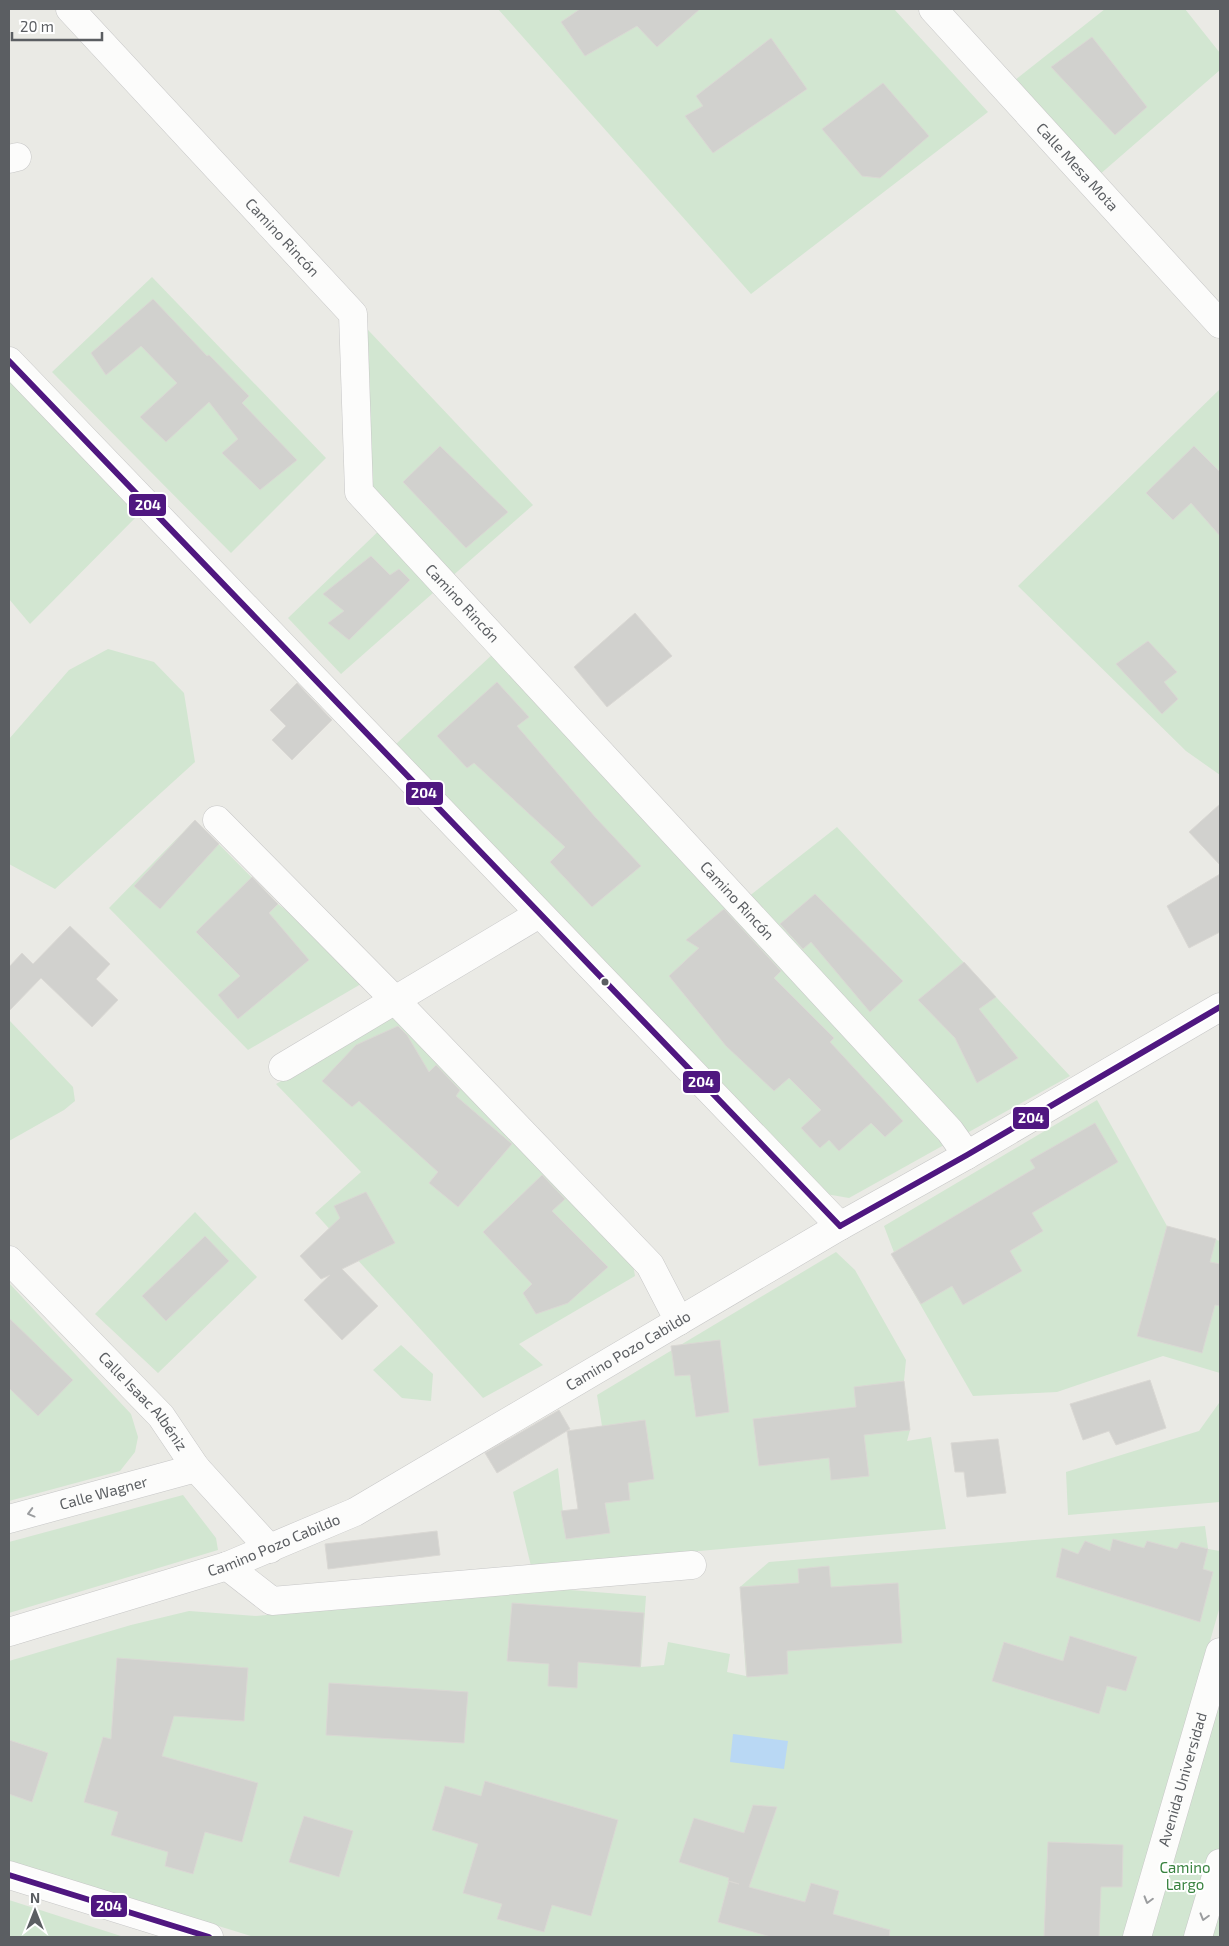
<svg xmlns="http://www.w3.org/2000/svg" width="1229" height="1946" viewBox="0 0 1229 1946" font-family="'Exo 2',sans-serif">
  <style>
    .green { fill: #d2e6d1 }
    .water { fill: #b9d8f4 }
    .building { fill: #d1d1ce; stroke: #dad8d4 }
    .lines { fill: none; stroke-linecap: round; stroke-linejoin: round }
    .minor-casing { stroke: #c7c7c7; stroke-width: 29 }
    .minor { stroke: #fcfcfb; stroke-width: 28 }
    .bus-1-casing { stroke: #fff; stroke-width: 10 }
    .bus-1 { stroke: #4f1780; stroke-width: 6 }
    .oneway { stroke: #9b9d9f }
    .bus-dot { fill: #5b5e62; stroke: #fff; stroke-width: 2 }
    .labels { text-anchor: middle; stroke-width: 4; stroke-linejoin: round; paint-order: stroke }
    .street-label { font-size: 15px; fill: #5b5e62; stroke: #fff }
    .park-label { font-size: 15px; fill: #398340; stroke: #fff }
    .line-badge { stroke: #fff; stroke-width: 2 }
    .badge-label { font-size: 14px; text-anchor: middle; font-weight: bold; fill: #fff }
  </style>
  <rect width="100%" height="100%" fill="#eaeae5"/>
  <path class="green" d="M 498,9 L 894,9 L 988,112 L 751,294 Z
    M 1105,9 L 1185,9 L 1220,53 L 1220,70 L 1091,182 L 1005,88 Z
    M 152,277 L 326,458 L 231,553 L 52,372 Z
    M 353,314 L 533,505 L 341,674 L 288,618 L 387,523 L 359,492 Z
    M 9,361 L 147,506 L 30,624 L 9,599 Z
    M 1220,389 L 1220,775 L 1186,751 L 1018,586 Z
    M 108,649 L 154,662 L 184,693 L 195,762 L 55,889 L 9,864 L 9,739 L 69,670 Z
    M 494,653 L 938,1133 L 944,1145 L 849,1198 L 826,1194 L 396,744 Z
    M 195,820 L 278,904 L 309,928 L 361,984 L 248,1050 L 109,908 Z
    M 837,827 L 1070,1076 L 967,1133 L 748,897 Z
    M 392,1018 L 429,1048 L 633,1265 L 635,1276 L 519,1344 L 543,1365 L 483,1398 L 315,1213 L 361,1172 L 276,1084 Z
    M 9,1020 L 73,1087 L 75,1101 L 64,1110 L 9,1141 Z
    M 1097,1100 L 1167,1226 L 1220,1241 L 1220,1373 L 1163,1356 L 1057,1392 L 973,1396 L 901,1271 L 884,1226 Z
    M 195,1212 L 257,1277 L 158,1373 L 95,1314 Z
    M 836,1252 L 855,1270 L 906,1360 L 904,1381 L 910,1430 L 907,1441 L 931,1437 L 946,1529 L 531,1566 L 513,1492 L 558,1468 L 566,1539 L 609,1533 L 601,1467 L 572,1471 L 569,1449 L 580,1447 L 577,1430 L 602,1426 L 597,1395 Z
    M 9,1283 L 131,1414 L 138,1437 L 135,1452 L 120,1471 L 9,1501 Z
    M 401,1345 L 433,1374 L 431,1401 L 402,1398 L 373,1370 Z
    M 1219,1403 L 1220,1403 L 1220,1502 L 1068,1515 L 1066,1472 L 1199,1431 Z
    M 183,1495 L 216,1538 L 218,1550 L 9,1613 L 9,1542 Z
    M 1205,1526 L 1208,1549 L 1220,1551 L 1220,1606 L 1126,1937 L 254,1937 L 9,1861 L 9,1661 L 131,1625 L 189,1611 L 256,1616 L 545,1588 L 646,1596 L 641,1667 L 664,1665 L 668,1642 L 730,1654 L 727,1672 L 746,1676 L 740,1587 L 769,1562 Z
    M 1220,1652 L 1220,1863 L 1198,1937 L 1137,1937 Z
    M 9,1900 L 124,1937 L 9,1937 Z
    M 1220,1900 L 1220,1937 L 1209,1937 Z"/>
  <path class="water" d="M 733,1734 L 788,1741 L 784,1769 L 730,1762 Z"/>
  <path class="building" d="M 580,9 L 700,9 L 657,47 L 637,26 L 585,56 L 561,22 Z
    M 1092,37 L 1147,107 L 1115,135 L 1051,67 Z
    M 771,38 L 807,89 L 713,153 L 685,116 L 703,106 L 696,96 Z
    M 883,83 L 929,136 L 880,178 L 862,176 L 822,129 Z
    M 153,299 L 207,356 L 209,355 L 249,396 L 242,403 L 297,460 L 260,490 L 222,453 L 238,439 L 209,402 L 166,442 L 140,417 L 177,383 L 141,346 L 106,375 L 91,353 Z
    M 440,446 L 508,512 L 466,548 L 403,482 Z
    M 1194,446 L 1220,472 L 1220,536 L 1191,503 L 1173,520 L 1146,493 Z
    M 371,556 L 390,575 L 399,569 L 410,580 L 349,640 L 328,623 L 344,611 L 323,594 Z
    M 635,613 L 672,656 L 607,707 L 574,667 Z
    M 1148,641 L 1177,672 L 1164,682 L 1178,699 L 1162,714 L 1116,664 Z
    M 497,682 L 529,717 L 517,726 L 596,818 L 641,866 L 592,907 L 550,862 L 565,847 L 474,763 L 467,768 L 437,736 Z
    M 297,683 L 332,720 L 292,760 L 272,740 L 286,726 L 270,710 Z
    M 1220,804 L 1220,865 L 1189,832 Z
    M 195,820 L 219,844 L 160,909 L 134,886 Z
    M 1220,874 L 1220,932 L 1189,948 L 1167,906 Z
    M 252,877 L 278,904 L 269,913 L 309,960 L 238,1019 L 218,995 L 240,976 L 196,932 Z
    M 815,894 L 903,981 L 870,1012 L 811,942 L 803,949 L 780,924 Z
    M 724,909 L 781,971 L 774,978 L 834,1038 L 830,1042 L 903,1121 L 885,1137 L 871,1123 L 839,1151 L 829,1140 L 820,1148 L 801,1128 L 821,1110 L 789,1078 L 774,1091 L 726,1046 L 669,976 L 699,948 L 686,940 Z
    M 70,926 L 110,964 L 96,979 L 118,1000 L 92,1027 L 41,978 L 9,1011 L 9,967 L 22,953 L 33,964 Z
    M 964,962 L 996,997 L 979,1009 L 1018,1058 L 977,1083 L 955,1038 L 918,1000 Z
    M 398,1026 L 407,1035 L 429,1072 L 436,1065 L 460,1090 L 456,1096 L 512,1144 L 458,1207 L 429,1183 L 438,1172 L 359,1101 L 352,1107 L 322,1081 L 356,1045 Z
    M 1095,1123 L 1118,1162 L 1032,1213 L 1043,1231 L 1010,1251 L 1022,1271 L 963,1305 L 952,1286 L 921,1304 L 891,1254 L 1035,1168 L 1030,1160 Z
    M 542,1175 L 565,1199 L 552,1211 L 608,1267 L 568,1303 L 536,1314 L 523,1293 L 532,1284 L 483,1232 Z
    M 366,1192 L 395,1243 L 342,1269 L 378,1306 L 342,1340 L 304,1300 L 330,1275 L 321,1279 L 300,1256 L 340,1218 L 334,1206 Z
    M 1167,1226 L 1216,1239 L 1210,1262 L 1220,1264 L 1220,1306 L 1215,1305 L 1202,1353 L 1137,1336 Z
    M 205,1236 L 229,1261 L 166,1321 L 142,1296 Z
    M 9,1318 L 73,1380 L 38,1416 L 9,1388 Z
    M 720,1340 L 729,1412 L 696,1417 L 690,1375 L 675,1376 L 671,1346 Z
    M 1150,1380 L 1166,1428 L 1116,1445 L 1109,1431 L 1083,1440 L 1070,1404 Z
    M 904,1381 L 910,1430 L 864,1435 L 869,1476 L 831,1480 L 829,1458 L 759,1466 L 753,1419 L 856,1407 L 854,1387 Z
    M 559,1410 L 570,1429 L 497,1473 L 485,1453 Z
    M 645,1420 L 654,1479 L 628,1483 L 630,1500 L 605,1503 L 610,1533 L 566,1539 L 561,1511 L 578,1509 L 567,1431 Z
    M 998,1439 L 1006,1493 L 967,1497 L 964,1472 L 955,1472 L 951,1443 Z
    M 437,1531 L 440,1555 L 328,1569 L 325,1544 Z
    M 1113,1539 L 1144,1548 L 1147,1541 L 1177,1549 L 1181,1542 L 1208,1549 L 1203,1569 L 1213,1572 L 1200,1622 L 1056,1577 L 1062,1548 L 1078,1554 L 1085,1541 L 1110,1551 Z
    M 829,1566 L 831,1587 L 898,1583 L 902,1643 L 787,1651 L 788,1674 L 747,1677 L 740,1587 L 799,1583 L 798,1569 Z
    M 512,1603 L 644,1613 L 640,1667 L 578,1662 L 577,1688 L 548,1686 L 549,1664 L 507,1661 Z
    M 1070,1636 L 1137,1657 L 1126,1691 L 1107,1686 L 1099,1714 L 992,1681 L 1004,1642 L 1063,1661 Z
    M 117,1658 L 248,1668 L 244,1721 L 174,1716 L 162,1756 L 258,1783 L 242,1842 L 205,1832 L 193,1874 L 165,1866 L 168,1852 L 111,1835 L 118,1812 L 84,1802 L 103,1737 L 111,1739 Z
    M 329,1683 L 468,1692 L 464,1743 L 326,1735 Z
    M 9,1740 L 48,1753 L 32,1802 L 9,1794 Z
    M 485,1781 L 618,1820 L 591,1916 L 552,1905 L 544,1932 L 497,1919 L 502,1904 L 463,1893 L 478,1844 L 432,1830 L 445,1786 L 481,1796 Z
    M 753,1805 L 777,1807 L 749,1887 L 805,1902 L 811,1883 L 839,1891 L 833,1914 L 890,1930 L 889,1937 L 771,1937 L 718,1922 L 729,1881 L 739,1884 L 728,1881 L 729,1878 L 679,1862 L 694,1818 L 744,1833 Z
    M 304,1816 L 353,1831 L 339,1877 L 289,1862 Z
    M 1048,1842 L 1123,1845 L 1122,1887 L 1101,1887 L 1099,1937 L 1044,1937 Z"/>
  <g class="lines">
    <defs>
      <g id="minor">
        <path id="s1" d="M 70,9 L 353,314 L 359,492 L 950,1131 L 967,1155"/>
        <path id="s2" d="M 933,9 L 1220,324"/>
        <path d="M 9,159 L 17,157"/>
        <path d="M 9,361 L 840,1226"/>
        <path d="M 217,820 L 395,1000 L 650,1265 L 679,1321"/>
        <path d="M 283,1067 L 539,914"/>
        <path id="s3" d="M 9,1260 L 161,1416 L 196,1468 L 270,1549"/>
        <path id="s4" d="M 9,1519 L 196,1468"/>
        <path d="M 227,1566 L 272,1601 L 692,1565"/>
        <path id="s5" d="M 9,1632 L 227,1566 L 355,1512 L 840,1226 L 967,1155 L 1220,1007"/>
        <path d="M 9,1875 L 209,1937"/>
        <path id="s6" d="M 1137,1937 L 1220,1652"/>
        <path d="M 1198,1937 L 1220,1863"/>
      </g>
    </defs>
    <use href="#minor" class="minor-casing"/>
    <use href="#minor" class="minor"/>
    <defs>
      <path id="bus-1" d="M 9,361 L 840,1226
        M 840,1226 L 967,1155 L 1220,1007
        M 9,1875 L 209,1937"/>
    </defs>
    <use href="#bus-1" class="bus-1-casing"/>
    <use href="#bus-1" class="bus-1"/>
  </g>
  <defs><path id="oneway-chevron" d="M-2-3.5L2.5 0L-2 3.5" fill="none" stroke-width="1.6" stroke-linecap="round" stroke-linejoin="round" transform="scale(1.25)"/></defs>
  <g class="oneway">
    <use href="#oneway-chevron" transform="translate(31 1513) rotate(165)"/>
    <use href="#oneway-chevron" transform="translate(1148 1900) rotate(106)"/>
    <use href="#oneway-chevron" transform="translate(1204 1917) rotate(106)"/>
  </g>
  <circle class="bus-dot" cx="605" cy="982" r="4.5"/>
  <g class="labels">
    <g class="street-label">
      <text dy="5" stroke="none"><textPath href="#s2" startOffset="214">Calle Mesa Mota</textPath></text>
      <text dy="5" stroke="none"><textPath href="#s1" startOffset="312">Camino Rincón</textPath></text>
      <text dy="5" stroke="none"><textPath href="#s1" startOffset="746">Camino Rincón</textPath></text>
      <text dy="5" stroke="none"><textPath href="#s1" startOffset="1151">Camino Rincón</textPath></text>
      <text dy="5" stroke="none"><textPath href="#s5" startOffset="684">Camino Pozo Cabildo</textPath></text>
      <text dy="5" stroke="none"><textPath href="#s3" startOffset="195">Calle Isaac Albéniz</textPath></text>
      <text dy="5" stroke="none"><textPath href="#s4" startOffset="98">Calle Wagner</textPath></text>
      <text dy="5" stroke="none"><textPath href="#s5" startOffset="279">Camino Pozo Cabildo</textPath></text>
      <text dy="5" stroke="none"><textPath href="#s6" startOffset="164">Avenida Universidad</textPath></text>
    </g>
    <g class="park-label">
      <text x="1185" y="1873">Camino<tspan x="1185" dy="17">Largo</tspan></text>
    </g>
  </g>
  <g class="line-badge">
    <rect x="128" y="493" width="39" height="24" rx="5" fill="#4f1780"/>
    <rect x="405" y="781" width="39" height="25" rx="5" fill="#4f1780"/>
    <rect x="682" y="1070" width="39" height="24" rx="5" fill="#4f1780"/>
    <rect x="1012" y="1106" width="38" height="24" rx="5" fill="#4f1780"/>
    <rect x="90" y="1894" width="38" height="24" rx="5" fill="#4f1780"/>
  </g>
  <g class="badge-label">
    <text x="148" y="510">204</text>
    <text x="424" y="798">204</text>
    <text x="701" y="1087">204</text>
    <text x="1031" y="1123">204</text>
    <text x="109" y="1911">204</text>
  </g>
  <rect width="1229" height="1946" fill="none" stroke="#5b5e62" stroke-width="20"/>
  <g transform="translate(35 1911)" stroke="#ffffff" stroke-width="4" paint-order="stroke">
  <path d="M0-4L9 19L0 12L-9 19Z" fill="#5b5e62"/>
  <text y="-8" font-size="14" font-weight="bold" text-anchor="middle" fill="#5b5e62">N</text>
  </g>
  <path d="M12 32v8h90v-8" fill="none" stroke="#5b5e62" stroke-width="2.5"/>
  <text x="20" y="32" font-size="15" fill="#5b5e62" stroke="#ffffff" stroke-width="4" paint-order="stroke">20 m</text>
</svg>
